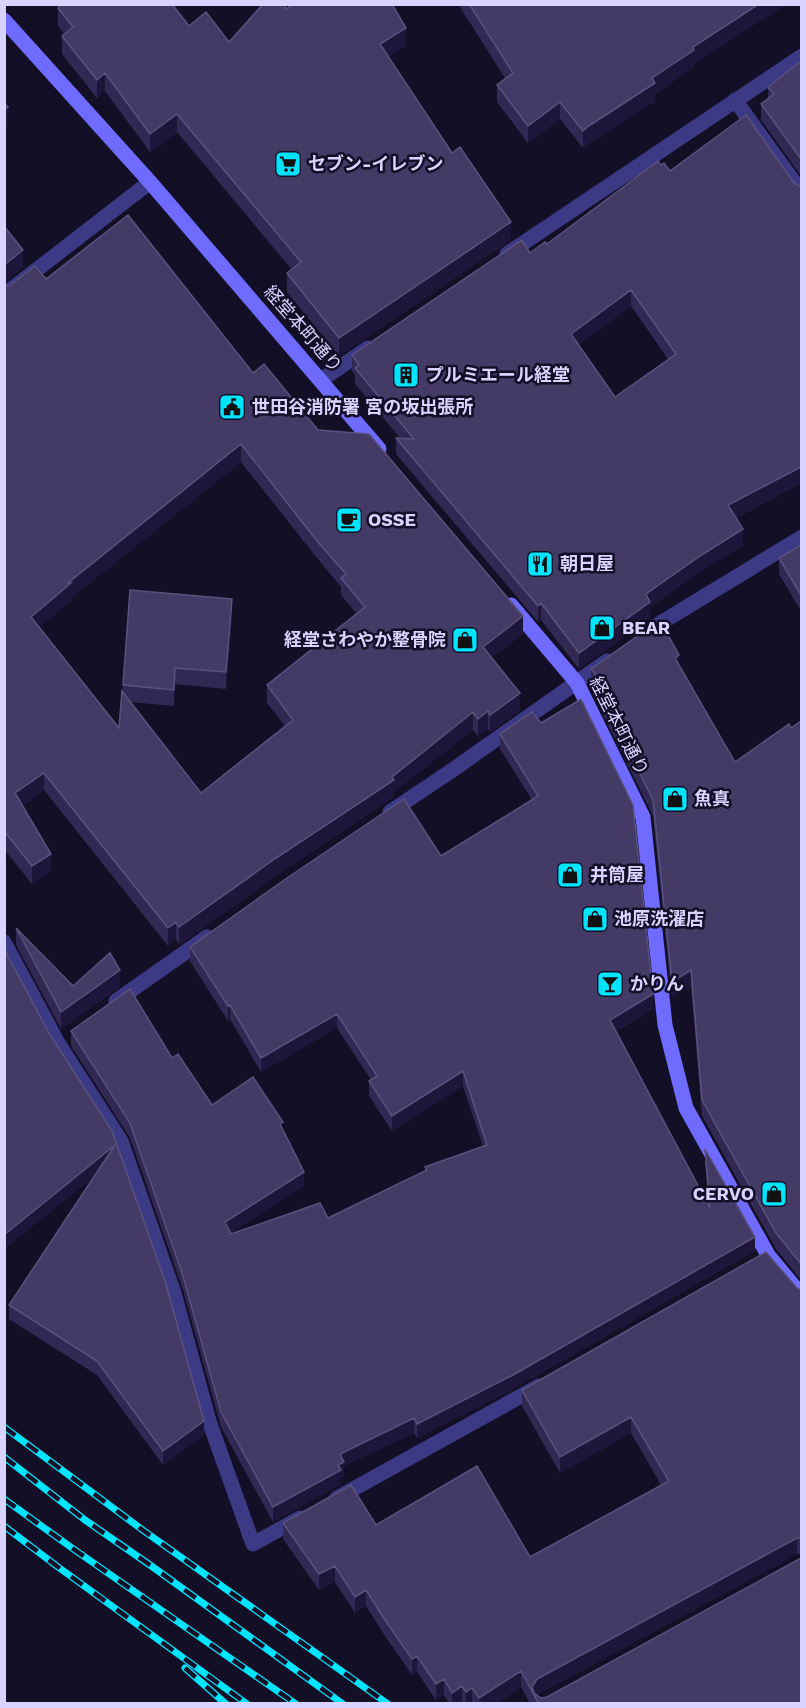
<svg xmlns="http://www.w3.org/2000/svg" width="806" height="1708" viewBox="0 0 806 1708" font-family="'Work Sans','Noto Sans JP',sans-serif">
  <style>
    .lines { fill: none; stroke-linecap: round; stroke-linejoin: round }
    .minor { stroke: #3d3a85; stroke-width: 15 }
    .secondary { stroke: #6f6bff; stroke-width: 15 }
    .rail-casing { stroke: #00e5ff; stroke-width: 7 }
    .rail { stroke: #130f26; stroke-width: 4.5; stroke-dasharray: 14; stroke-linecap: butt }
    .wall { fill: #312854; fill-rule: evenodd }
    .shaded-wall { fill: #1d163a }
    .building { fill: #433a66; stroke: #5a527e; stroke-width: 1.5; fill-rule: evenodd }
    .labels { text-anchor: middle; stroke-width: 5; stroke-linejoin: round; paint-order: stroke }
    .poi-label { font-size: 18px; font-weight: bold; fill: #d9d4ff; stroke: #130f26; text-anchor: start }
    .street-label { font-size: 18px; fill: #d9d4ff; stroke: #130f26 }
  </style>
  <rect width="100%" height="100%" fill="#130f26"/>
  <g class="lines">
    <path class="minor" d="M 735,100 L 802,193
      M 507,254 L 802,56
      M 4,295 L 150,182
      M 321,380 L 368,348
      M 646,633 L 659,624 L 802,537
      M 390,812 L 454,769 L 607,661
      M 4,942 L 58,1043 L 121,1141 L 174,1293 L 209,1421 L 253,1544 L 300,1518
      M 116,1001 L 207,937
      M 337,1498 L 539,1386"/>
    <path class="secondary" d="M 4,20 L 150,182 L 379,449
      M 511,605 L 577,683 L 643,817 L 665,1025 L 686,1108 L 768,1255 L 802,1296"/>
    <defs>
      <path id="rail" d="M 4,1427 L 144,1531 L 388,1704
        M 4,1457 L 85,1520 L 150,1565 L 343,1704
        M 4,1499 L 72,1548 L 296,1704
        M 4,1526 L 58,1567 L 247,1704
        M 185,1668 L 226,1704"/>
    </defs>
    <use href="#rail" class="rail-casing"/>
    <use href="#rail" class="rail"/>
  </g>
  <path class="wall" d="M 59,4 L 172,4 L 189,26 L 229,42 L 286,9 L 406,46 L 388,57 L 511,240 L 339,356 L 287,292 L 287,273 L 292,270 L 177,132 L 150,152 L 105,91 L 97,98 L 62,54 L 62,36 L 64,34 L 58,26 L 58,8 L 60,7 Z
    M 458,4 L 786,4 L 694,64 L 694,67 L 655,94 L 655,101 L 592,142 L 592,141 L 583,148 L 560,119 L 528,143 L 497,102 L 497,85 L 505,78 Z
    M 801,61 L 801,176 L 761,120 L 761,104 L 768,98 L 768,87 Z
    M 661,165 L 670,171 L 794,183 L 799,186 L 801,186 L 801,483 L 736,518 L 743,545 L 700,572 L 650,607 L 650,618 L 579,669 L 541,620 L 538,622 L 396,454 L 396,438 L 400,438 L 355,384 L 355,375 L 352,371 L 352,355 L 530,253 L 547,244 ZM 631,306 L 668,359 L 615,397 L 578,345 Z
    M 46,279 L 253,373 L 318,430 L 523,634 L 492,657 L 520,711 L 490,732 L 488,729 L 478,736 L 473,730 L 394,792 L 394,797 L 276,876 L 179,945 L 176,939 L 168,946 L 44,790 L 22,806 L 51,871 L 32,884 L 4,849 L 4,287 ZM 241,462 L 317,558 L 341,587 L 341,595 L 357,614 L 267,685 L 267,703 L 285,726 L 201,793 L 130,702 L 174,706 L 175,684 L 226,689 L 232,616 L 123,685 L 119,728 L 39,627 L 71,601 L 71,598 Z
    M 801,545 L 801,611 L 779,574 L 779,558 Z
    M 679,666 L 735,762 L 801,721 L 801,1280 L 776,1249 L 702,1116 L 691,986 L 672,998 L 653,816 L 597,703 L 597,693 L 591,685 L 591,669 Z
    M 532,712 L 653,1009 L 616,1031 L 709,1206 L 705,1163 L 705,1149 L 755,1251 L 513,1389 L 417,1438 L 414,1433 L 344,1466 L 344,1476 L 341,1478 L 341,1484 L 273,1522 L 221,1427 L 183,1290 L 130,1138 L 71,1046 L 71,1031 L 172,1058 L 212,1105 L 283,1129 L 304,1186 L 230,1233 L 231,1234 L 328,1218 L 425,1171 L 425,1167 L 483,1146 L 463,1086 L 392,1131 L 369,1096 L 369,1081 L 371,1080 L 337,1028 L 261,1072 L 230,1019 L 228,1021 L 190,961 L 190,947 L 441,856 L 532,800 L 500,749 L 500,734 Z
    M 16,928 L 73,986 L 120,987 L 61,1029 L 16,945 Z
    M 4,949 L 204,1435 L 163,1465 L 97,1375 L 9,1319 L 9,1305 L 95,1176 L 4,1249 Z
    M 798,1289 L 801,1289 L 801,1554 L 797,1554 L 537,1695 L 541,1698 L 801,1704 L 530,1704 L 521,1687 L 496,1704 L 463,1704 L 462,1702 L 460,1704 L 449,1704 L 444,1695 L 436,1700 L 417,1672 L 412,1675 L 383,1633 L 366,1606 L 355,1613 L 335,1582 L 319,1590 L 283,1539 L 283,1523 L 376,1525 L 530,1557 L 661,1485 L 631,1433 L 560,1473 L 522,1406 L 522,1390 Z"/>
  <path class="shaded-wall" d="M 759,4 L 786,4 L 694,64 L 694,67 L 655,94 L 655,101 L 592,142 L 592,124 L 693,47 Z
    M 406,28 L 406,46 L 380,62 L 380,44 Z
    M 105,73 L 105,91 L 97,98 L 97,80 Z
    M 560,102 L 560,119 L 528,143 L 528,126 Z
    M 8,107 L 8,125 L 4,127 L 4,110 Z
    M 177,114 L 177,132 L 150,152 L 150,134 Z
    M 592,123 L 592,141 L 583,148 L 583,131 Z
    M 511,222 L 511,240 L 339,356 L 339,338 Z
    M 23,250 L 23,268 L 4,282 L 4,265 Z
    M 631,290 L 631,306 L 571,350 L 571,334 Z
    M 241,444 L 241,462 L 71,598 L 71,601 L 31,634 L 31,617 L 68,583 Z
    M 801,467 L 801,483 L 728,522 L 728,505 Z
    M 743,529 L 743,545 L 700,572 L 650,607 L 650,618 L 579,669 L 579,653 L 646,594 L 700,556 Z
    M 232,599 L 232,616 L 226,689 L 226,672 Z
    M 541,603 L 541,620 L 538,622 L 538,606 Z
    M 523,616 L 523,634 L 483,664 L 483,647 Z
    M 679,655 L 679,671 L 675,658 Z
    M 175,668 L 175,684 L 174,706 L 174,690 Z
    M 520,693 L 520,711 L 490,732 L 490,715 Z
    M 488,711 L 488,729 L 478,736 L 478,719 Z
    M 473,712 L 473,730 L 394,792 L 394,797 L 276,876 L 179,945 L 179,927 L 392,777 Z
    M 44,773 L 44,790 L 15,811 L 15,793 Z
    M 51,854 L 51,871 L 32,884 L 32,866 Z
    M 176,922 L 176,939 L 168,946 L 168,928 Z
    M 120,970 L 120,987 L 61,1029 L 61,1012 Z
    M 691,970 L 691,986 L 672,998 L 672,982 Z
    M 653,994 L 653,1009 L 610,1034 L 610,1020 Z
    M 230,1005 L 230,1019 L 228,1021 L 228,1006 Z
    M 337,1014 L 337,1028 L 261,1072 L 261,1058 Z
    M 463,1071 L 463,1086 L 392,1131 L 392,1116 Z
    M 115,1145 L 115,1160 L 4,1249 L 4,1235 Z
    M 304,1172 L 304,1186 L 225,1237 L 225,1222 Z
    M 755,1237 L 755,1251 L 513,1389 L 417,1438 L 417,1424 Z
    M 631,1417 L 631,1433 L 560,1473 L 560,1457 Z
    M 414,1418 L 414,1433 L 344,1466 L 344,1476 L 341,1478 L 341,1484 L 273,1522 L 273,1507 L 338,1465 L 340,1454 Z
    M 204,1421 L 204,1435 L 163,1465 L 163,1451 Z
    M 797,1538 L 797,1554 L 537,1695 L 536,1698 L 532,1691 L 532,1687 L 537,1679 Z
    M 335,1566 L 335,1582 L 319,1590 L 319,1574 Z
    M 366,1590 L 366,1606 L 355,1613 L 355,1597 Z
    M 417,1656 L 417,1672 L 412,1675 L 412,1659 Z
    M 521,1671 L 521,1687 L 496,1704 L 479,1704 L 479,1698 Z
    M 444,1679 L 444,1695 L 436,1700 L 436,1684 Z
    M 462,1686 L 462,1702 L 460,1704 L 452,1704 L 452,1693 Z
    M 472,1688 L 472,1704 L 466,1704 L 466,1692 Z"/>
  <path class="building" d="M 63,4 L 172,4 L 189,26 L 206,12 L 229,42 L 263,4 L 284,4 L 286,9 L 294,4 L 392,4 L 406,28 L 380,44 L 452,153 L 460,147 L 511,222 L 339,338 L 287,273 L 301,262 L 177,114 L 150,134 L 105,73 L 97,80 L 62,36 L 73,27 L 58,8 Z
    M 469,4 L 759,4 L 693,47 L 694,50 L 652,78 L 655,83 L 592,124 L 592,123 L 583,131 L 560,102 L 528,126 L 497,85 L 513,73 Z
    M 801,61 L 801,159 L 761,104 L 774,94 L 768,87 Z
    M 4,103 L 8,107 L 4,110 Z
    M 746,115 L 794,183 L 799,186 L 801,186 L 801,467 L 728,505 L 743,529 L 700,556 L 646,594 L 650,602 L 579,653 L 541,603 L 538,606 L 396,438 L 414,439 L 355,368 L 359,365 L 352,355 L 522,240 L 530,253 L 545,242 L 547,244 L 658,161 L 661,165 L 664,163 L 670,171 ZM 631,290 L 676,354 L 615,397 L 571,334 Z
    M 128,215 L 253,373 L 264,364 L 318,430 L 369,434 L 523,616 L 483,647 L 520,693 L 490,715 L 488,711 L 478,719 L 473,712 L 392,777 L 394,780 L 276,858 L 179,927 L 176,922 L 168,928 L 44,773 L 15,793 L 51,854 L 32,866 L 4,831 L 4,287 L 9,286 L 35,266 L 46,279 ZM 241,444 L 317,541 L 346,574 L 341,578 L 365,607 L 267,685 L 293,720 L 201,793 L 122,691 L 119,728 L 31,617 L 71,583 L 68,583 Z
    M 4,226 L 23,250 L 4,265 Z
    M 801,545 L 801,595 L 779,558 Z
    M 130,590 L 232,599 L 226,672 L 175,668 L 174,690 L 123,685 Z
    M 660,620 L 679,655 L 675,658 L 735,762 L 789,724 L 791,728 L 801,721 L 801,1264 L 776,1233 L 702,1100 L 691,970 L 672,982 L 653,800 L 597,687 L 602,684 L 591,669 Z
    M 581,699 L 633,805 L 653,994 L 610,1020 L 710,1208 L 705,1149 L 755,1237 L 513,1375 L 417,1424 L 414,1418 L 340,1454 L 344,1462 L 338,1465 L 341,1470 L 273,1507 L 221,1412 L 183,1276 L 130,1123 L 71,1031 L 130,989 L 172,1058 L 178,1054 L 212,1105 L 253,1077 L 283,1122 L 280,1124 L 304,1172 L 225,1222 L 231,1234 L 320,1203 L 328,1218 L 427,1170 L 425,1167 L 487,1145 L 463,1071 L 392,1116 L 369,1081 L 377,1076 L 337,1014 L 261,1058 L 230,1005 L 228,1006 L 190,947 L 287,878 L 404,799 L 441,856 L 538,796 L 500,734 L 532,712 L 541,723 Z
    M 16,928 L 73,986 L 110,953 L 120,970 L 61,1012 Z
    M 4,949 L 49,1033 L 112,1131 L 165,1281 L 204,1421 L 163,1451 L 97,1361 L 9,1305 L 115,1145 L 4,1235 Z
    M 766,1252 L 798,1289 L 801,1289 L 801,1538 L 797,1538 L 537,1679 L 532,1687 L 534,1693 L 541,1698 L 547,1697 L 801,1558 L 801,1704 L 539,1704 L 521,1671 L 479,1698 L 472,1688 L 466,1692 L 462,1686 L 452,1693 L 444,1679 L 436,1684 L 417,1656 L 412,1659 L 383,1617 L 366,1590 L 355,1597 L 335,1566 L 319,1574 L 283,1523 L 351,1485 L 376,1525 L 477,1466 L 530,1557 L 669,1481 L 631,1417 L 560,1457 L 522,1390 Z"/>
  <defs>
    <symbol id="supermarket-square" viewBox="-11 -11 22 22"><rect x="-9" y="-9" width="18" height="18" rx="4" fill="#00e5ff" stroke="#130f26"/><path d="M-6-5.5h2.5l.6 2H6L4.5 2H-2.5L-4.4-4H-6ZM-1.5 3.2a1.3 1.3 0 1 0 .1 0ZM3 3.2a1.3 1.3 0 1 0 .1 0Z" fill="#111"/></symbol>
    <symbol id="building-square" viewBox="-11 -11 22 22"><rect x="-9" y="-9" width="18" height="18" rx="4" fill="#00e5ff" stroke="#130f26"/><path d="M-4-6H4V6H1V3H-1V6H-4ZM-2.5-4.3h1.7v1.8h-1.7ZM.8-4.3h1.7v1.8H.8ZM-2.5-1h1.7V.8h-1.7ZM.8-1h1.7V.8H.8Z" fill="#111"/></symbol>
    <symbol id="civic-square" viewBox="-11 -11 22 22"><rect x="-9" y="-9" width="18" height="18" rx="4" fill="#00e5ff" stroke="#130f26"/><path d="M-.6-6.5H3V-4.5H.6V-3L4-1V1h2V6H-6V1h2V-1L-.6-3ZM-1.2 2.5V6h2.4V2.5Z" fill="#111"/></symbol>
    <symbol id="cafe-square" viewBox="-11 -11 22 22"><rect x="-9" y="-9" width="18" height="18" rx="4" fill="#00e5ff" stroke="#130f26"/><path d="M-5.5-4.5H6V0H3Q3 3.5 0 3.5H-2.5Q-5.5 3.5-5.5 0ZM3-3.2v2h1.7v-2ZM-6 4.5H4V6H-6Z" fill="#111"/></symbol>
    <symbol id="restaurant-square" viewBox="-11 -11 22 22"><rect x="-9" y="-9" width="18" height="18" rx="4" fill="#00e5ff" stroke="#130f26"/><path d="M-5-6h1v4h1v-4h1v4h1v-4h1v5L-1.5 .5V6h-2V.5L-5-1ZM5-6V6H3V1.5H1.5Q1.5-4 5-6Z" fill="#111"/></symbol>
    <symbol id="shop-square" viewBox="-11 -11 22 22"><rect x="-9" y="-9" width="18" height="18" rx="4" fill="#00e5ff" stroke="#130f26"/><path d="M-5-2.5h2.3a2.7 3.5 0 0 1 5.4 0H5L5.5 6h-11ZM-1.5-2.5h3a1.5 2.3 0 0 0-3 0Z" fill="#111"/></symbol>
    <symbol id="bar-square" viewBox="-11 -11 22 22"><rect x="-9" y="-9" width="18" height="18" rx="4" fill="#00e5ff" stroke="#130f26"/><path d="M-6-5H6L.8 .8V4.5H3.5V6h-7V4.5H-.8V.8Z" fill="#111"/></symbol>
  </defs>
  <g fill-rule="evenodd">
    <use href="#supermarket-square" x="273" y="149" width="30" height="30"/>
    <use href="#building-square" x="391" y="360" width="30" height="30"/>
    <use href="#civic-square" x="217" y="392" width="30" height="30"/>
    <use href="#cafe-square" x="334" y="505" width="30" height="30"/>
    <use href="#restaurant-square" x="525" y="549" width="30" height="30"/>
    <use href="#shop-square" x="587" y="613" width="30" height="30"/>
    <use href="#shop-square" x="450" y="625" width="30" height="30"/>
    <use href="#shop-square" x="660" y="784" width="30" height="30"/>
    <use href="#shop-square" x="555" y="860" width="30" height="30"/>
    <use href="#shop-square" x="580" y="904" width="30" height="30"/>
    <use href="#bar-square" x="595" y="969" width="30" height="30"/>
    <use href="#shop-square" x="759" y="1179" width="30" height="30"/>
  </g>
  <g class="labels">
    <g class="poi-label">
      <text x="308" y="170">セブン-イレブン</text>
      <text x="426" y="381">プルミエール経堂</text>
      <text x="252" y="413">世田谷消防署 宮の坂出張所</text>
      <text x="368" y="526">OSSE</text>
      <text x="560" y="570">朝日屋</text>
      <text x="622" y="634">BEAR</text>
      <text x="446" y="646" text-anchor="end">経堂さわやか整骨院</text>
      <text x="694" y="805">魚真</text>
      <text x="590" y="881">井筒屋</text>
      <text x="614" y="925">池原洗濯店</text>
      <text x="630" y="990">かりん</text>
      <text x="754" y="1200" text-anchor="end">CERVO</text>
    </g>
    <g class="street-label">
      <text transform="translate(303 329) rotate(49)" y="6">経堂本町通り</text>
      <text transform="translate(619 726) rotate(63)" y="6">経堂本町通り</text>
    </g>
  </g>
  <rect width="806" height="1708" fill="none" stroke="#d9d4ff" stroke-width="12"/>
</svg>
